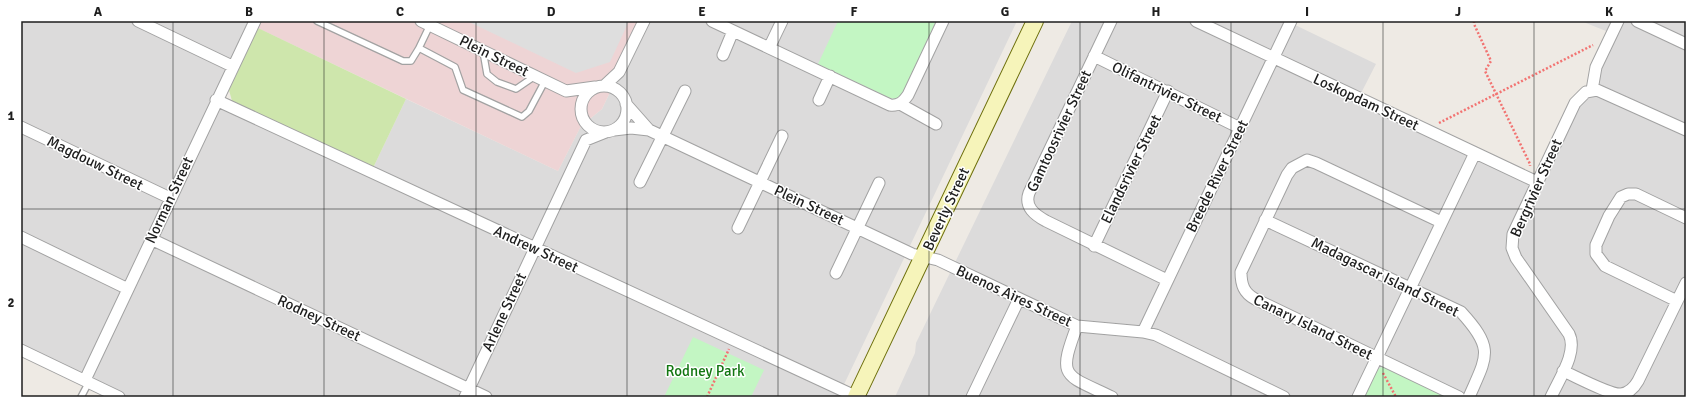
<svg xmlns="http://www.w3.org/2000/svg" width="1707" height="418" viewBox="0 0 1707 418" font-family="Signika,sans-serif">
  <style>
    .residential { fill: #dcdbdb }
    .commercial { fill: #eed4d5 }
    .grass { fill: #cee6ac }
    .park { fill: #c3f6c3 }
    .parking { fill: #dedede }
    .lines { fill: none; stroke-linecap: round; stroke-linejoin: round }
    .lane-casing { stroke: #a2a2a2; stroke-width: 8 }
    .street-casing { stroke: #a2a2a2; stroke-width: 13 }
    .secondary-casing { stroke: #6d6f0b; stroke-width: 18 }
    .path { stroke: #f27371; stroke-width: 2.5; stroke-dasharray: 2 2; stroke-linecap: butt }
    .lane { stroke: #fff; stroke-width: 5.5 }
    .street { stroke: #fff; stroke-width: 11 }
    .secondary { stroke: #f6f4ba; stroke-width: 16 }
    .grid { fill: none; stroke: #1e1e1e; stroke-width: 1; stroke-opacity: 0.55 }
    .labels { text-anchor: middle; stroke-width: 3; stroke-linejoin: round; paint-order: stroke }
    .street-label { font-size: 15px; fill: #1e1e1e; stroke: #fff }
    .park-label { font-size: 15px; fill: #127611; stroke: #fff }
    .neatline { fill: none; stroke: #1e1e1e; stroke-width: 1.5 }
    .grid-label { font-size: 13px; text-anchor: middle; font-weight: bold; fill: #1e1e1e }
  </style>
  <rect width="100%" height="100%" fill="#eeeae4"/>
  <path class="residential" d="M 21,21 L 243,21 L 251,25 L 217,100 L 373,168 L 406,99 L 558,171 L 581,126 L 602,109 L 644,21 L 1017,21 L 838,397 L 120,397 L 21,350 Z
    M 1072,21 L 1291,21 L 1291,23 L 1376,64 L 1358,99 L 1538,184 L 1587,93 L 1611,33 L 1581,21 L 1686,21 L 1686,397 L 895,397 L 915,353 L 916,343 Z"/>
  <path class="commercial" d="M 243,21 L 644,21 L 602,109 L 581,126 L 558,171 Z"/>
  <path class="grass" d="M 258,28 L 406,99 L 373,168 L 232,101 L 229,90 Z"/>
  <path class="park" d="M 838,21 L 936,21 L 902,95 L 896,99 L 890,98 L 818,64 Z
    M 693,337 L 764,370 L 751,397 L 664,397 Z
    M 1384,366 L 1451,397 L 1364,397 L 1378,369 Z"/>
  <path class="parking" d="M 467,21 L 629,21 L 610,62 L 576,73 Z"/>
  <g class="lines">
    <defs>
      <path id="lane" d="M 317,21 L 403,61 L 411,61 L 419,48
        M 430,25 L 419,48 L 455,67 L 463,90 L 522,117 L 529,111 L 545,81
        M 483,51 L 487,74 L 497,82 L 516,89 L 535,76
        M 81,397 L 89,382"/>
      <path id="street" d="M 138,21 L 232,66
        M 421,21 L 566,91 L 595,87
        M 712,21 L 890,105 C 899,106 903,102 908,95 L 943,21
        M 1111,21 L 1029,193 C 1024,207 1035,215 1046,221 L 1167,280
        M 1196,21 L 1537,182
        M 1637,21 L 1686,44
        M 769,48 L 782,21
        M 723,55 L 733,31
        M 1094,56 L 1240,128
        M 604,86 L 619,72 L 644,21
        M581 109a23 23 0 1 1 46 0a23 23 0 1 1-46 0Z
        M 1592,90 L 1596,67 L 1618,21
        M 216,100 L 857,397
        M 819,100 L 830,76
        M 626,104 L 649,130 L 912,254 L 938,260 L 1077,326 L 1143,332 L 1156,335 L 1284,397
        M 900,104 L 936,124
        M 21,127 L 170,198
        M 614,130 L 631,128 L 649,130
        M 640,182 L 685,91
        M 1265,220 L 1461,312 C 1495,349 1487,356 1469,397
        M 1441,222 L 1316,163 L 1307,160 L 1292,168 L 1287,175 L 1241,272 C 1241,285 1244,293 1255,299 L 1459,397
        M 738,228 L 782,136
        M 21,237 L 128,289
        M 151,239 L 486,397
        M 1094,246 L 1168,91
        M 836,273 L 879,183
        M 1677,301 L 1605,266 L 1596,254 L 1596,245 L 1609,216 L 1621,197 L 1628,194 L 1636,194 L 1686,218
        M 1077,326 C 1057,379 1064,374 1112,397
        M 1143,332 L 1291,21
        M 21,350 L 119,397
        M 1563,371 C 1575,376 1610,395 1621,394 C 1629,393 1634,388 1638,381 L 1686,283
        M 85,380 L 255,21
        M 465,397 L 586,140 L 606,132
        M 972,397 L 1019,299
        M 1358,397 L 1475,153
        M 1551,397 C 1559,379 1578,352 1569,334 L 1516,258 L 1512,248 L 1513,234 L 1575,103 L 1586,92 L 1597,90 L 1686,130"/>
      <path id="secondary" d="M 856,397 L 1035,21"/>
    </defs>
    <use href="#lane" class="lane-casing"/>
    <use href="#street" class="street-casing"/>
    <use href="#secondary" class="secondary-casing"/>
    <path class="path" d="M 1474,21 L 1474,24 L 1491,61 L 1485,71 L 1530,164 L 1530,166
      M 1439,123 L 1593,45
      M 1383,373 L 1396,397
      M 707,397 L 729,349"/>
    <use href="#lane" class="lane"/>
    <use href="#street" class="street"/>
    <use href="#secondary" class="secondary"/>
  </g>
  <path class="grid" d="M 173,21 L 173,397M 324,21 L 324,397M 476,21 L 476,397M 627,21 L 627,397M 778,21 L 778,397M 929,21 L 929,397M 1080,21 L 1080,397M 1231,21 L 1231,397M 1383,21 L 1383,397M 1534,21 L 1534,397M 21,209 L 1686,209"/>
  <g class="labels">
    <g class="street-label">
      <text transform="translate(494 56) rotate(26)" y="5">Plein Street</text>
      <text transform="translate(1167 92) rotate(26)" y="5">Olifantrivier Street</text>
      <text transform="translate(1366 102) rotate(25)" y="5">Loskopdam Street</text>
      <text transform="translate(1059 131) rotate(-65)" y="5">Gamtoosrivier Street</text>
      <text transform="translate(95 163) rotate(26)" y="5">Magdouw Street</text>
      <text transform="translate(1131 169) rotate(-64)" y="5">Elandsrivier Street</text>
      <text transform="translate(1217 176) rotate(-64)" y="5">Breede River Street</text>
      <text transform="translate(1536 188) rotate(-66)" y="5">Bergrivier Street</text>
      <text transform="translate(169 200) rotate(-65)" y="5">Norman Street</text>
      <text transform="translate(809 205) rotate(25)" y="5">Plein Street</text>
      <text transform="translate(946 209) rotate(-65)" y="5">Beverly Street</text>
      <text transform="translate(536 249) rotate(25)" y="5">Andrew Street</text>
      <text transform="translate(1385 277) rotate(26)" y="5">Madagascar Island Street</text>
      <text transform="translate(1014 296) rotate(25)" y="5">Buenos Aires Street</text>
      <text transform="translate(504 312) rotate(-65)" y="5">Arlene Street</text>
      <text transform="translate(319 318) rotate(25)" y="5">Rodney Street</text>
      <text transform="translate(1313 327) rotate(26)" y="5">Canary Island Street</text>
    </g>
    <g class="park-label">
      <text x="705" y="376">Rodney Park</text>
    </g>
  </g>
  <rect width="1707" height="418" fill="none" stroke="#ffffff" stroke-width="44"/>
  <rect x="22" y="22" width="1663" height="374" class="neatline"/>
  <g class="grid-label">
    <text x="98" y="16">A</text>
    <text x="249" y="16">B</text>
    <text x="400" y="16">C</text>
    <text x="551" y="16">D</text>
    <text x="702" y="16">E</text>
    <text x="854" y="16">F</text>
    <text x="1005" y="16">G</text>
    <text x="1156" y="16">H</text>
    <text x="1307" y="16">I</text>
    <text x="1458" y="16">J</text>
    <text x="1609" y="16">K</text>
    <text x="11" y="120">1</text>
    <text x="11" y="307">2</text>
  </g>
</svg>
